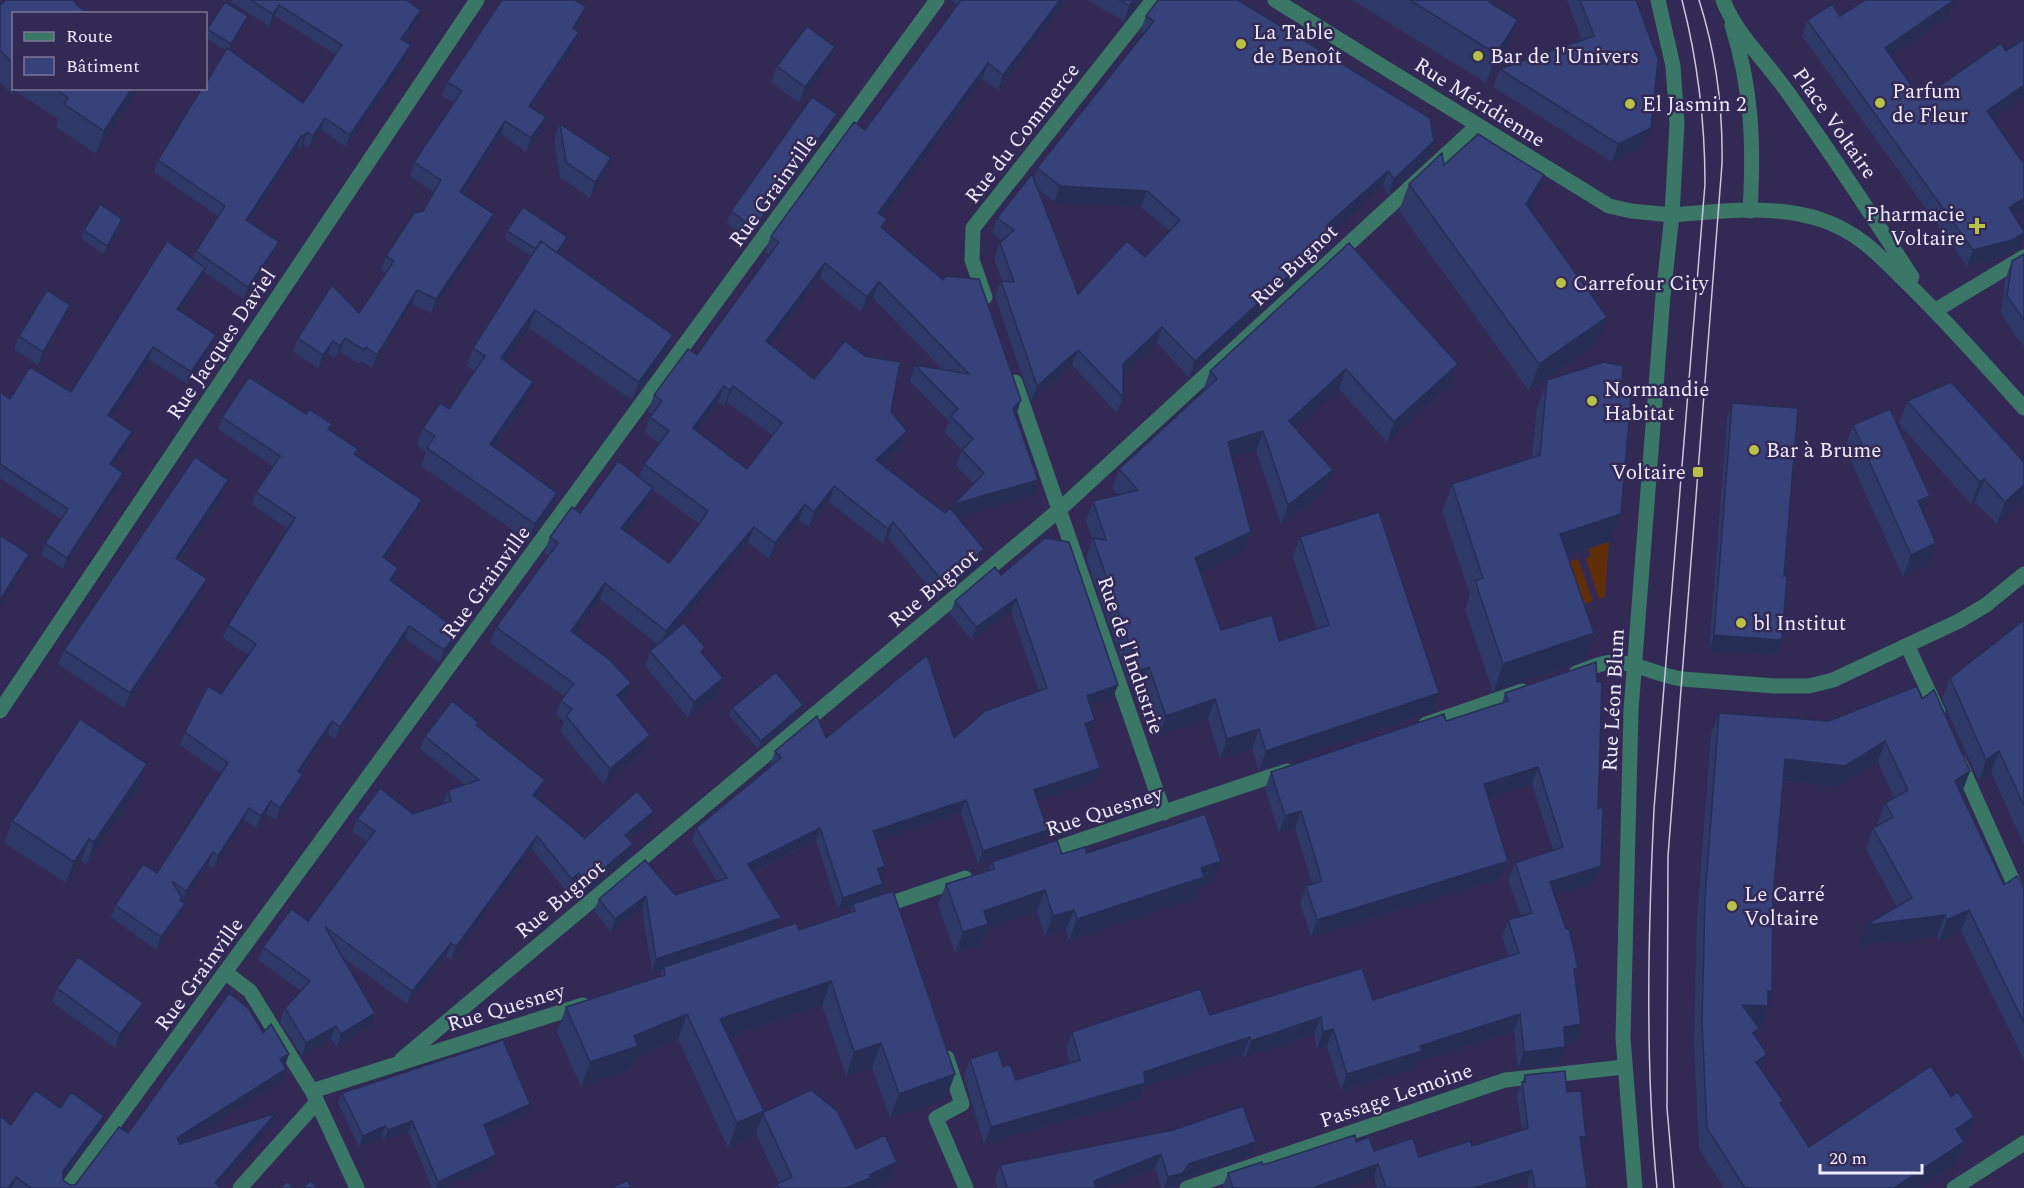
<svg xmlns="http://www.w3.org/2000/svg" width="2024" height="1188" viewBox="0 0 2024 1188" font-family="Spectral,serif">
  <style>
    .green { fill: #602f0a }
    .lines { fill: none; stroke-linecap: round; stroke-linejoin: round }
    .minor { stroke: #3b7766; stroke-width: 15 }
    .tertiary { stroke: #3b7766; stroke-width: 15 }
    .tram { stroke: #cac6dc; stroke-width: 1.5 }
    .wall { fill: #2e3968; fill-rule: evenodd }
    .shaded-wall { fill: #262e55 }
    .building { fill: #364279; stroke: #262e55; stroke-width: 1.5; fill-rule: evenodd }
    .poi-dot { fill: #b9c046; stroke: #332955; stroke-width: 2 }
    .labels { text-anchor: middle; stroke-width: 5; stroke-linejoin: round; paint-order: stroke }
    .poi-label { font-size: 21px; fill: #edeafb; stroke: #332955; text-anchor: start }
    .street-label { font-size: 21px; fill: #edeafb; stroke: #332955 }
  </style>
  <rect width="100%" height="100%" fill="#332955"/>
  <path class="green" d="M 1609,539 L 1605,597 L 1599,599 L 1586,559 L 1591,556 L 1588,549 Z
    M 1578,559 L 1593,601 L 1570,609 L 1542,571 Z"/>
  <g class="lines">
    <path class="minor" d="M 1275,0 L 1609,206 L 1631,211 L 1672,215
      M 985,297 L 972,260 L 973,228 L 1153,0
      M 1936,310 L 2024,257
      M 1015,382 L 1164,813
      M 1908,647 L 1938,712
      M 1576,673 C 1588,669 1601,662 1613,662 C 1637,662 1658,676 1682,679 L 1775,686 L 1809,686 L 1833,680 L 1959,621 L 1986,605 L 2024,574
      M 0,711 L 477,0
      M 1426,724 L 1522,691
      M 1959,761 L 2024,906
      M 1042,853 L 1287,771
      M 877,908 L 965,878
      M 226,973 L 250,991 L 312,1091 L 357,1188
      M 947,1058 L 962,1104 L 936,1118 L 966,1188
      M 402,1059 L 1059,510 L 1478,125
      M 312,1091 L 583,1005
      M 67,1188 L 937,0
      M 240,1188 L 317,1102
      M 1187,1188 L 1505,1080 L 1624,1067
      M 1954,1188 L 2024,1143"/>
    <path class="tertiary" d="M 1723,0 C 1736,34 1765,60 1786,90 C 1830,151 1871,214 1912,277
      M 1732,25 C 1752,90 1754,144 1750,211
      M 1672,215 C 1720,211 1776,204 1822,220 C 1857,232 1877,253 1902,278 C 1945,319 1984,364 2024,408
      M 1635,1188 L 1623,1038 L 1631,710 L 1663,296 L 1672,215 L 1677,123 L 1673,66 L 1658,0"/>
    <path class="tram" d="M 1657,1188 C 1645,1062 1648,936 1654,809 L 1705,184 C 1705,120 1698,62 1682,0
      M 1674,1188 L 1667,1108 L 1668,856 L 1722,164 C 1723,108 1716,53 1699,0"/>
  </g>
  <path class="wall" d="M 232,0 L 406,0 L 417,21 L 404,41 L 411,45 L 407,57 L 346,147 L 321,130 L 309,147 L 303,144 L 300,148 L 298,147 L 249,222 L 279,242 L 274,253 L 244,299 L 204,272 L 201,279 L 180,311 L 212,346 L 187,384 L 149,359 L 110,417 L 128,444 L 113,466 L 123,473 L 119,485 L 63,569 L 41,555 L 45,543 L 61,519 L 0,478 L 0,392 L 10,399 L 71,392 L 193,259 L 196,251 L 218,216 L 154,172 L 158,160 L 225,50 L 206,38 L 206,33 L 207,29 L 245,23 L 229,50 L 303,103 L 336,55 L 275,16 L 269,26 L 231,2 Z
    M 951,0 L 1066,0 L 998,90 L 982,79 L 882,215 L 883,230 L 1016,416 L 1032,495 L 957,517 L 984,549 L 978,565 L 938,598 L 888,538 L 883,544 L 829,502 L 809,527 L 799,520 L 769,559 L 748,542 L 670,634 L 703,654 L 723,678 L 718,694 L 688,718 L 645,666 L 650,651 L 658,645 L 600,599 L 575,634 L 625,699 L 622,701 L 650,735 L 644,751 L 604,785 L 560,731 L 564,722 L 556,715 L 561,700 L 564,696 L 490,643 L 496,627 L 549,556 L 544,553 L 550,537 L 580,513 L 639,477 L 644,464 L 660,444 L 645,432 L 650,417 L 652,414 L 648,411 L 654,395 L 697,355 L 769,255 L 765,251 L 771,236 L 865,130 L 957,5 ZM 820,278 L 861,312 L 873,298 L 943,370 L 915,365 L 910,381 L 949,421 L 945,432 L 962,450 L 956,466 L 974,484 L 952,511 L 945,513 L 882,465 L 901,446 L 907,431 L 814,379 L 770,344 ZM 718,402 L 724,406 L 727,402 L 773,436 L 747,469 L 697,431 ZM 652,489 L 699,524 L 669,563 L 625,531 L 647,504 Z
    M 1088,0 L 1142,0 L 1124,21 Z
    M 1352,0 L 1491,0 L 1490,3 L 1518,20 L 1507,49 L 1486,83 Z
    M 1567,0 L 1636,0 L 1644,146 L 1612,162 L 1493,87 L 1500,69 L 1582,40 Z
    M 0,5 L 14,14 L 14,88 L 139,88 L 96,154 L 56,127 L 58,119 L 16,91 L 12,95 L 0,82 Z
    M 586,7 L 581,21 L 575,30 L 579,32 L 574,46 L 532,108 L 541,130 L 526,152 L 501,134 L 463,194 L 489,228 L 431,313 L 412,304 L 372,368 L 361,361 L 359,364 L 340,352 L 335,359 L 328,354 L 318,368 L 293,352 L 298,338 L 359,313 L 386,273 L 381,270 L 386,256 L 423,211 L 434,192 L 410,176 L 414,162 L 454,103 L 442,96 L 447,82 Z
    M 1146,16 L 1434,141 L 1429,157 L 1388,194 L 1383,186 L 1333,230 L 1335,233 L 1330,248 L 1189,377 L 1157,343 L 1123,374 L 1123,397 L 1117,413 L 1072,365 L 1031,402 L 995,296 L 1001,281 L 1002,281 L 994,258 L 1000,243 L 1002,241 L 992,233 L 997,218 L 1034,178 L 1037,168 L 1144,34 L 1140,32 ZM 1038,189 L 1054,202 L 1141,207 L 1170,231 L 1145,257 L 1078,294 Z
    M 1840,16 L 1948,16 L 1891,56 L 1921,99 L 1992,119 L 2014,217 L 2019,249 L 2006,256 L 1967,266 L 1802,36 L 1807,20 Z
    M 835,47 L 829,62 L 799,103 L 771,82 L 777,66 Z
    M 560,124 L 606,174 L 590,198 L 560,177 L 554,140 Z
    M 832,127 L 749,240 L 727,223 L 731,211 Z
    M 1409,184 L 1534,202 L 1530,209 L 1597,343 L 1529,391 L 1399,211 Z
    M 122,219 L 120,227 L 104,254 L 81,238 L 84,230 Z
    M 507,231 L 567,237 L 565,245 L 559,254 L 666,353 L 632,400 L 529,328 L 505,361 L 533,382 L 527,399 L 494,447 L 551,511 L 529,541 L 421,466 L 426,452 L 417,445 L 423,428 L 449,409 L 475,371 L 467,366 L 473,348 L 531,256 L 505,239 Z
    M 2024,254 L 2024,346 L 2017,338 L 2001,314 L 2005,280 L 2012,261 Z
    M 65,319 L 38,365 L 14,349 L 19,336 Z
    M 1458,364 L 1451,384 L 1387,442 L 1339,389 L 1296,428 L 1326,490 L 1281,524 L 1256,451 L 1232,458 L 1251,532 L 1244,551 L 1200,572 L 1221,630 L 1279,641 L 1317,629 L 1293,557 L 1300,537 L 1439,693 L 1432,712 L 1259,771 L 1252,749 L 1220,759 L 1208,719 L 1159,735 L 1142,687 L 1132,690 L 1086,558 L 1092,540 L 1086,521 L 1093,501 L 1118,495 L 1112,489 L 1119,469 L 1203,391 L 1210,371 Z
    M 1547,380 L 1622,384 L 1621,514 L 1611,541 L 1567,556 L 1584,661 L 1493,692 L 1465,609 L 1470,595 L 1442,511 L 1452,484 L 1532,457 L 1537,408 Z
    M 1907,401 L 2024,462 L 1997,524 L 1975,502 L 1971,504 L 1899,424 Z
    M 1732,403 L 1784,576 L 1782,638 L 1777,653 L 1773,655 L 1709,651 L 1727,418 Z
    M 222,417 L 329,430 L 358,449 L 355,455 L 417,512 L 386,559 L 398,568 L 392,582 L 459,631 L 454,643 L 439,663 L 405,638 L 335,739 L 328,734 L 301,773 L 303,774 L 298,787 L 276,820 L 266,814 L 256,828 L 244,820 L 214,868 L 208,865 L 183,902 L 185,904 L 181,916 L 156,950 L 111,917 L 115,905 L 157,873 L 221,774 L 180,745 L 185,732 L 221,694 L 248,655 L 223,638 L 228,625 L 288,529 L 252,504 L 256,492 L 273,466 L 218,429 Z
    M 1853,425 L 1930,496 L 1923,513 L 1928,565 L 1903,577 L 1845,448 Z
    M 228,480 L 223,495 L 179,560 L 201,593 L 124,708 L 58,664 L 64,650 Z
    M 1001,575 L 1118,685 L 1113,697 L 1090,706 L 1090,733 L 1089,734 L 1100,768 L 1095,781 L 1038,800 L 1048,830 L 1043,843 L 978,864 L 961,813 L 876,841 L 881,879 L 883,884 L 878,896 L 946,1099 L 890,1118 L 872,1068 L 846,1076 L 822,1005 L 728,1037 L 764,1112 L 856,1149 L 897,1162 L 890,1181 L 876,1188 L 775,1188 L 777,1184 L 779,1183 L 756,1134 L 755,1135 L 728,1148 L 678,1039 L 634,1057 L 629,1070 L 581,1087 L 557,1032 L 566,1007 L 660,976 L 663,968 L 652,972 L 642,908 L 611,932 L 594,911 L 599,899 L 675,895 L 717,881 L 692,841 L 696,828 L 772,765 L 771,763 L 775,751 L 826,738 L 954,738 L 1039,691 L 1011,612 L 972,640 L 950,614 L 955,601 ZM 816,840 L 838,910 L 852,906 L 850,913 L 799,930 L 777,929 L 781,918 L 753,872 Z
    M 2024,620 L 2024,845 L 1991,772 L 1979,781 L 1942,699 L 1950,678 Z
    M 1505,693 L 1598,809 L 1601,866 L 1594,883 L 1555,895 L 1575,975 L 1581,1024 L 1575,1041 L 1565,1043 L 1565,1047 L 1559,1064 L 1518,1069 L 1514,1031 L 1418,1062 L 1416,1068 L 1341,1091 L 1327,1046 L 1317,1049 L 1314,1034 L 1245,1058 L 1243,1054 L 1144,1087 L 1139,1100 L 984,1144 L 964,1076 L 970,1059 L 1003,1067 L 1016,1080 L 1070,1063 L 1066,1049 L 1072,1032 L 1210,1015 L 1373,1000 L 1509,957 L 1502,937 L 1508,920 L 1521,916 L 1508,880 L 1515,863 L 1553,850 L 1532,784 L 1488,798 L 1508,861 L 1502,878 L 1311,937 L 1300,903 L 1306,886 L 1312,884 L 1295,828 L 1279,833 L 1265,789 L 1271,772 L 1446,721 L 1502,703 Z
    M 1922,699 L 1970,771 L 1962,792 L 1961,793 L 2004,885 L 2024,889 L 2024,1060 L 1961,931 L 1939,941 L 1937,936 L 1859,946 L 1866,925 L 1897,907 L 1866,849 L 1873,828 L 1878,825 L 1877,824 L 1885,803 L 1894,798 L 1878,762 L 1837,787 L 1783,781 L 1773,897 L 1768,1006 L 1761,1027 L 1758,1027 L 1759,1028 L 1756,1037 L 1761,1070 L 1782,1106 L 1809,1147 L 1951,1097 L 1974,1117 L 1966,1139 L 1963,1141 L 1964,1142 L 1956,1163 L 1919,1188 L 1724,1188 L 1699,1149 L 1694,1044 L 1697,919 L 1711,734 L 1719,713 L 1829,721 Z
    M 803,705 L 801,713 L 758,749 L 729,715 L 732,708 Z
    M 476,726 L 545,780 L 540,793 L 536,798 L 585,838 L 654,811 L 649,824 L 629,841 L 628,858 L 582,896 L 574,886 L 567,892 L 532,849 L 451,960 L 446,956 L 407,1004 L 341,956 L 370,1026 L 337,1047 L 331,1039 L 302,1056 L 280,1022 L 285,1008 L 301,991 L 258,960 L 263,947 L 308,921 L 367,842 L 352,832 L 357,819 L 413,814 L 443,803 L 448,790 L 465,785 L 420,749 L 425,736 Z
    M 147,764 L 139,786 L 87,864 L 81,861 L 66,883 L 4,843 L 12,821 Z
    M 1087,853 L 1213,882 L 1201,886 L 1196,898 L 1069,940 L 1066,930 L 1045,937 L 1037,911 L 986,929 L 980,945 L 955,953 L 938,905 L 946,884 L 988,870 L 992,862 L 1062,854 Z
    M 57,988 L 143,1003 L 137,1017 L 115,1048 L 52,1002 Z
    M 263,1033 L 289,1054 L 284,1066 L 286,1069 L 282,1081 L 184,1143 L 272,1125 L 218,1186 L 221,1188 L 0,1188 L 11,1125 L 60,1108 L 99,1128 L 63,1177 L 63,1180 L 70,1185 L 75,1185 L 128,1133 Z
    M 1525,1075 L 1567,1092 L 1582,1148 L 1587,1187 L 1592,1188 L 1528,1188 L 1528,1182 L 1510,1188 L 1377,1188 L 1374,1177 L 1344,1188 L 1224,1188 L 1223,1186 L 1228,1173 L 1263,1165 L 1356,1142 L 1374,1151 L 1419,1157 L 1472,1146 L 1522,1130 L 1517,1095 Z
    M 342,1093 L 526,1114 L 487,1133 L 492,1165 L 444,1188 L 432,1188 L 409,1132 L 384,1140 L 382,1136 L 359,1147 L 338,1103 Z
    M 1173,1130 L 1250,1156 L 1184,1179 L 1177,1187 L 1176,1188 L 1161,1188 L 1155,1168 L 1106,1188 L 997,1188 L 995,1179 L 1000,1165 Z"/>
  <path class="shaded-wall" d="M 1060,0 L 1066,0 L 998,90 L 1003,75 Z
    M 1134,0 L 1142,0 L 1124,21 L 1129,6 Z
    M 1954,0 L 1948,16 L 1879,64 L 1885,48 Z
    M 279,5 L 275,16 L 269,26 L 273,14 Z
    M 586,7 L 581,21 L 568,41 L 573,28 Z
    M 421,10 L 417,21 L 397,51 L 401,39 Z
    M 248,16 L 245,23 L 228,52 L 231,44 Z
    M 1518,20 L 1507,49 L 1486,83 L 1496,54 Z
    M 579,32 L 574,46 L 524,119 L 529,106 Z
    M 411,45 L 407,57 L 346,147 L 350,135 Z
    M 835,47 L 829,62 L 799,103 L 805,87 Z
    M 988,63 L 982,79 L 873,228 L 878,213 Z
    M 2024,85 L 2024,97 L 1981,128 L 1987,111 Z
    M 14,88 L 17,88 L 16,91 L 12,95 Z
    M 132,88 L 139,88 L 96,154 L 104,131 Z
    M 837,114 L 832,127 L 749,240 L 754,228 Z
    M 546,117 L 541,130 L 526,152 L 531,138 Z
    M 325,118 L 321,130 L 309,147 L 313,136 Z
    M 505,121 L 501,134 L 455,205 L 460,192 Z
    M 1651,128 L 1644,146 L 1612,162 L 1618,144 Z
    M 307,132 L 303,144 L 300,148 L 304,136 Z
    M 302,135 L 298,147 L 242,232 L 246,220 Z
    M 1434,141 L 1429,157 L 1388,194 L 1394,179 Z
    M 611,158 L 606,174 L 590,198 L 595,182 Z
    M 1388,171 L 1383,186 L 1322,240 L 1328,224 Z
    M 1544,175 L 1534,202 L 1517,231 L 1526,204 Z
    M 1060,186 L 1147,191 L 1141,207 L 1054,202 Z
    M 2024,198 L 2024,210 L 2003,225 L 2009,208 Z
    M 494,214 L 489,228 L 431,313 L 436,299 Z
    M 122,219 L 120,227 L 104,254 L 107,246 Z
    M 887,219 L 882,235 L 881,227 Z
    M 1335,233 L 1330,248 L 1189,377 L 1195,361 Z
    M 2024,233 L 2019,249 L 2006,256 L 1967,266 L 1973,250 Z
    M 567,237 L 565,245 L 550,268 L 552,260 Z
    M 279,242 L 274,253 L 244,299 L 248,287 Z
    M 825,263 L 820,278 L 760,357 L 766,341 Z
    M 205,268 L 201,279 L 173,321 L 177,309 Z
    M 879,282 L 873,298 L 861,312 L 867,297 Z
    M 417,290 L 412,304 L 372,368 L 377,355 Z
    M 70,305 L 65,319 L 38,365 L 43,352 Z
    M 535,310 L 529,328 L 495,376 L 501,358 Z
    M 1607,317 L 1597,343 L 1529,391 L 1539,364 Z
    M 1162,327 L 1157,343 L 1117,380 L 1123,364 Z
    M 216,335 L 212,346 L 187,384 L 191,372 Z
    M 673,335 L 666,353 L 632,400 L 639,382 Z
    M 345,338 L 340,352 L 335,359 L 340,346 Z
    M 333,341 L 328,354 L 318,368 L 323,355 Z
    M 153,347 L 149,359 L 104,427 L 108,415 Z
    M 1078,350 L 1072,365 L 1031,402 L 1037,386 Z
    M 1458,364 L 1451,384 L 1387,442 L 1394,422 Z
    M 1346,369 L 1339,389 L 1282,441 L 1289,421 Z
    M 533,382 L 527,399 L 483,462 L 490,444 Z
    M 724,386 L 718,402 L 687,444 L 693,428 Z
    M 733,386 L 727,402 L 724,406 L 730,390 Z
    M 1021,400 L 1016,416 L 1013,408 Z
    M 907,431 L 901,446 L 870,476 L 876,460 Z
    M 1263,431 L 1256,451 L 1221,462 L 1228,442 Z
    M 132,432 L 128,444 L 106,476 L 110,464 Z
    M 1333,470 L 1326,490 L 1281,524 L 1288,505 Z
    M 123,473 L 119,485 L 63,569 L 67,558 Z
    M 1984,479 L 1975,502 L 1971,504 L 1980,482 Z
    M 228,480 L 223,495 L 170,572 L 176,558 Z
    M 1038,480 L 1032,495 L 949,520 L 954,504 Z
    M 2024,485 L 2024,500 L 1997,524 L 2005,502 Z
    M 834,486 L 829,502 L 809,527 L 814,512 Z
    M 653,488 L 647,504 L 616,543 L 621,528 Z
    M 557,493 L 551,511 L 529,541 L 535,524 Z
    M 1930,496 L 1921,519 L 1918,501 Z
    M 422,500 L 417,512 L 379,570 L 383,557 Z
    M 805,504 L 799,520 L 769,559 L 775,543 Z
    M 1621,514 L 1611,541 L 1550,561 L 1560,534 Z
    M 893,522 L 888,538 L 883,544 L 888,529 Z
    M 754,527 L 748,542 L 660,647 L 666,631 Z
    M 1251,532 L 1244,551 L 1188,578 L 1195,558 Z
    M 1936,543 L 1928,565 L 1903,577 L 1911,555 Z
    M 984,549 L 978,565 L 938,598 L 944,583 Z
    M 29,554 L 25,565 L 0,605 L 0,600 Z
    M 398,568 L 393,580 L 385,592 L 390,580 Z
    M 207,579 L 201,593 L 124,708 L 130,693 Z
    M 605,583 L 600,599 L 566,647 L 571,631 Z
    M 1016,599 L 1011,612 L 972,640 L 976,627 Z
    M 409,626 L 405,638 L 335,739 L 340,727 Z
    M 459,631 L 454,643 L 439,663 L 444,650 Z
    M 1594,633 L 1584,661 L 1493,692 L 1503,664 Z
    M 1714,635 L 1782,638 L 1777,653 L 1773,655 L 1709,651 Z
    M 1149,667 L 1142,687 L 1132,690 L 1139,671 Z
    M 723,678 L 718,694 L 688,718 L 694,702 Z
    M 631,683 L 625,699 L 612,711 L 617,695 Z
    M 1118,685 L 1113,697 L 1082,709 L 1087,696 Z
    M 1439,693 L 1432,712 L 1259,771 L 1266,751 Z
    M 1215,699 L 1208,719 L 1159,735 L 1166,716 Z
    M 803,705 L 801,713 L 758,749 L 761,741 Z
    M 1095,720 L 1090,733 L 1081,736 L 1085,724 Z
    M 332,721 L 328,734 L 293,783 L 298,771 Z
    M 1259,729 L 1252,749 L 1220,759 L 1227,739 Z
    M 650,735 L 644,751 L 604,785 L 610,769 Z
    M 1885,741 L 1878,762 L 1837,787 L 1777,780 L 1785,759 Z
    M 1999,751 L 1991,772 L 1979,781 L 1986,760 Z
    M 147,764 L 139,786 L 87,864 L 94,842 Z
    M 1538,767 L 1532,784 L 1478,801 L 1484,784 Z
    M 1100,768 L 1095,781 L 1029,803 L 1034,790 Z
    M 1970,771 L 1962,792 L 1948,802 L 1955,781 Z
    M 303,774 L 298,787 L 276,820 L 280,808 Z
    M 545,780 L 540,793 L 528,809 L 533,795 Z
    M 966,800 L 961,813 L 868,844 L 873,831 Z
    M 271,801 L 266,814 L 256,828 L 261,816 Z
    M 249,808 L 244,820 L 214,868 L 218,856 Z
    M 654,811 L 649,824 L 620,848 L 625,835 Z
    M 1301,811 L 1295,828 L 1279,833 L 1285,816 Z
    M 820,828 L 816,840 L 743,876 L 748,864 Z
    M 1048,830 L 1043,843 L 978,864 L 983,851 Z
    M 537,836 L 532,849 L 451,960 L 456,947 Z
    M 89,839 L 81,861 L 66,883 L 74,862 Z
    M 633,844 L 628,858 L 582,896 L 587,883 Z
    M 213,852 L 208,865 L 182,904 L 186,891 Z
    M 1221,861 L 1213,882 L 1201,886 L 1196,898 L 1069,940 L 1077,919 L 1201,868 Z
    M 1508,861 L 1502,878 L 1311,937 L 1317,920 Z
    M 885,866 L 881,879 L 877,869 Z
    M 1601,866 L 1594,883 L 1544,899 L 1550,882 Z
    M 579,873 L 574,886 L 567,892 L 572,879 Z
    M 883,884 L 878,897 L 838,910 L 843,898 Z
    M 1045,890 L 1037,911 L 986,929 L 980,945 L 955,953 L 963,932 L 984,911 Z
    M 646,896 L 642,908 L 611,932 L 615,919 Z
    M 185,904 L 181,916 L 156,950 L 161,937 Z
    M 1074,910 L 1066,930 L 1045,937 L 1053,916 Z
    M 1969,910 L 1961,931 L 1939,941 L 1947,920 Z
    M 1945,915 L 1937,936 L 1859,946 L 1866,925 Z
    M 781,918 L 776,931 L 652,972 L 656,959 Z
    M 451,943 L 446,956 L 407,1004 L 412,991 Z
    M 831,981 L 822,1005 L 711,1043 L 720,1019 Z
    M 1768,991 L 1772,991 L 1761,1027 L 1734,1026 L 1742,1005 Z
    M 143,1003 L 137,1017 L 115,1048 L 120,1034 Z
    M 375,1013 L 370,1026 L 337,1047 L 341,1034 Z
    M 687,1014 L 678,1039 L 634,1057 L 629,1070 L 581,1087 L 590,1062 L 634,1036 Z
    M 1520,1014 L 1514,1031 L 1418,1062 L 1416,1068 L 1341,1091 L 1347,1074 L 1420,1046 Z
    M 1321,1017 L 1314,1034 L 1245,1058 L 1251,1041 Z
    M 1581,1024 L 1575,1041 L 1558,1044 L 1564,1027 Z
    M 336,1026 L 331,1039 L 302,1056 L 306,1043 Z
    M 1759,1028 L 1751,1049 L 1753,1033 Z
    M 1333,1029 L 1327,1046 L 1317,1049 L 1323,1032 Z
    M 1250,1037 L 1243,1054 L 1144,1087 L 1139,1100 L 984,1144 L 991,1127 L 1144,1072 Z
    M 881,1043 L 872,1068 L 846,1076 L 854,1052 Z
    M 1565,1047 L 1559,1064 L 1518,1069 L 1524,1052 Z
    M 289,1054 L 285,1066 L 276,1071 L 280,1059 Z
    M 1767,1054 L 1759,1075 L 1756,1062 Z
    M 286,1069 L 282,1081 L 173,1150 L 177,1138 Z
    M 955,1074 L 946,1099 L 890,1118 L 899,1094 Z
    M 530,1104 L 526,1114 L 480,1136 L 484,1125 Z
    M 764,1111 L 755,1135 L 728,1148 L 737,1123 Z
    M 276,1113 L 272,1125 L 216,1188 L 215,1183 Z
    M 104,1116 L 99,1128 L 59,1183 L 63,1171 Z
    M 1974,1117 L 1966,1139 L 1948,1151 L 1956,1129 Z
    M 412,1121 L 409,1132 L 384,1140 L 388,1130 Z
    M 385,1126 L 382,1136 L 359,1147 L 363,1136 Z
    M 1580,1137 L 1586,1137 L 1581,1149 Z
    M 1256,1142 L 1250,1156 L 1184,1179 L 1177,1187 L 1164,1188 L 1168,1177 L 1189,1164 Z
    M 1964,1142 L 1956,1163 L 1919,1188 L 1894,1188 Z
    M 1161,1154 L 1155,1168 L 1106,1188 L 1091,1188 L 1094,1181 Z
    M 496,1155 L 492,1165 L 444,1188 L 436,1188 L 438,1182 Z
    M 897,1162 L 890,1181 L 876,1188 L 846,1188 L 869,1175 Z
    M 1378,1164 L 1374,1177 L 1344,1188 L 1313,1188 Z
    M 1532,1170 L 1528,1182 L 1510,1188 L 1474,1188 Z
    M 16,1177 L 12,1188 L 8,1188 Z"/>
  <path class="building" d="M 6,0 L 73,0 L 78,6 L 90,14 L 14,14 L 14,65 L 0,50 L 0,5 Z
    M 251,0 L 406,0 L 421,10 L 401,39 L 411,45 L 350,135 L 325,118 L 313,136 L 307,132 L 304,136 L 302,135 L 246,220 L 279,242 L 248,287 L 196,251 L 225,206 L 158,160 L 202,88 L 206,88 L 206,83 L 227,48 L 303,103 L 342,45 L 279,5 L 273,14 Z
    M 502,0 L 575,0 L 586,7 L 573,28 L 579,32 L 529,106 L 546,117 L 531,138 L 505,121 L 460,192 L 494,214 L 436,299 L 417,290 L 377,355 L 366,347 L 364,350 L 345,338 L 340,346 L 333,341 L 323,355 L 298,338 L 332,285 L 359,313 L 394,261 L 386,256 L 414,213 L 423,211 L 441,180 L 414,162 L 462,91 L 447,82 Z
    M 961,0 L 1060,0 L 1003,75 L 988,63 L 878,213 L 887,219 L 881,227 L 943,280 L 946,276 L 979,279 L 1021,400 L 1013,408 L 1038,480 L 954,504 L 984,473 L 962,450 L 973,439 L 951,416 L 958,409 L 915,365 L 969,374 L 879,282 L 867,297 L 825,263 L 766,341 L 814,379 L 845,341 L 865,356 L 900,362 L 891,412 L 907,431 L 876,460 L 945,513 L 950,508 L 984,549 L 944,583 L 893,522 L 888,529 L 834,486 L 814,512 L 805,504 L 775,543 L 754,527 L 666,631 L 605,583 L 571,631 L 610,660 L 631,683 L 617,695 L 650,735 L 610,769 L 566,716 L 572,709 L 561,700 L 574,684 L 496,627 L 558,543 L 550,537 L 572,507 L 580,513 L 618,461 L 653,488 L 621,528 L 669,563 L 700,523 L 708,511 L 644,464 L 669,431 L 650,417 L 662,401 L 654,395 L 688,349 L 697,355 L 703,346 L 779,242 L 771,236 L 854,122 L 865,130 ZM 724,386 L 730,390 L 733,386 L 782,423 L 747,469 L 693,428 Z
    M 1120,0 L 1134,0 L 1129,6 Z
    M 1158,0 L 1238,0 L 1430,118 L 1434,141 L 1394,179 L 1388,171 L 1328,224 L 1335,233 L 1195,361 L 1162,327 L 1123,364 L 1123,397 L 1078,350 L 1037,386 L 1001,281 L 1014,282 L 1000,243 L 1014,230 L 997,218 L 1032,174 L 1078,294 L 1127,241 L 1145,257 L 1180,220 L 1147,191 L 1060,186 L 1037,168 L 1154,21 L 1146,16 Z
    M 1410,0 L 1490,0 L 1489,2 L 1518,20 L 1496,54 Z
    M 1580,0 L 1636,0 L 1658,59 L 1651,128 L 1618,144 L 1500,69 L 1594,36 Z
    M 1865,0 L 1954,0 L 1885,48 L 1921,99 L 2001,43 L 2006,51 L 2024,39 L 2024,85 L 1987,111 L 2023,163 L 2024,162 L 2024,198 L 2009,208 L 2024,231 L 2024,233 L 2012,240 L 1973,250 L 1807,20 L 1832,4 L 1840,16 Z
    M 225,2 L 248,16 L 231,44 L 207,29 Z
    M 807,26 L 835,47 L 805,87 L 777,66 Z
    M 55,88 L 132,88 L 104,131 L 64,104 L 68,98 Z
    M 812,97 L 837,114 L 754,228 L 731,211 Z
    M 560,124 L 611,158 L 595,182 L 566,162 Z
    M 1478,134 L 1544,175 L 1526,204 L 1607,317 L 1539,364 L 1409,184 L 1442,153 L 1444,165 Z
    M 100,204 L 122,219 L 107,246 L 84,230 Z
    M 523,207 L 567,237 L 557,253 L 541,241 L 536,249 L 507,231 Z
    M 167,241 L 205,268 L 177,309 L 216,335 L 191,372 L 153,347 L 108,415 L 132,432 L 110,464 L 123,473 L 67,558 L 45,543 L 68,509 L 0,464 L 0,392 L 10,399 L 30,367 L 71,392 Z
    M 541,241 L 673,335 L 639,382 L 535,310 L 501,358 L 533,382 L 490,444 L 557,493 L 535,524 L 427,448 L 435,436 L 423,428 L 440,403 L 449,409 L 485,356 L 473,348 Z
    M 1349,243 L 1458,364 L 1394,422 L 1346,369 L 1289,421 L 1333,470 L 1288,505 L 1263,431 L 1228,442 L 1251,532 L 1195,558 L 1221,630 L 1272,615 L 1279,641 L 1329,625 L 1300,537 L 1379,512 L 1439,693 L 1266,751 L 1259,729 L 1227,739 L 1215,699 L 1166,716 L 1149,667 L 1139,671 L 1093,538 L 1106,540 L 1093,501 L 1138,490 L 1119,469 L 1217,379 L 1210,371 Z
    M 2024,254 L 2024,320 L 2007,296 L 2012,261 Z
    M 47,290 L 70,305 L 43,352 L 19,336 Z
    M 1604,362 L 1623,366 L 1622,384 L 1632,385 L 1621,514 L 1560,534 L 1594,633 L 1503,664 L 1475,581 L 1483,578 L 1452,484 L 1540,455 L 1547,380 Z
    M 249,377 L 306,414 L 309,409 L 332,424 L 328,429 L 358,449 L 354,454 L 422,500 L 383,557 L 398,568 L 390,580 L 459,631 L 444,650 L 409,626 L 340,727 L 332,721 L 298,771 L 303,774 L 280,808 L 271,801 L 261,816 L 249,808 L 218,856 L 213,852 L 186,891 L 172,881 L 182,898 L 180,900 L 185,904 L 161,937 L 115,905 L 143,864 L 157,873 L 228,763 L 185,732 L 208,686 L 221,694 L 256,644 L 228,625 L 295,518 L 256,492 L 280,456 L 222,417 Z
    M 1951,382 L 2024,462 L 2024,485 L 2005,502 L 1984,479 L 1980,482 L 1907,401 Z
    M 1732,403 L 1798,408 L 1784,576 L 1787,576 L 1782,638 L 1779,640 L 1714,635 Z
    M 1890,409 L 1930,496 L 1918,501 L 1936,543 L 1911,555 L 1853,425 Z
    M 195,457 L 228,480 L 176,558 L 207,579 L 130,693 L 64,650 Z
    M 0,535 L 29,554 L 0,600 Z
    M 1045,538 L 1069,542 L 1118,685 L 1087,696 L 1095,720 L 1085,724 L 1100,768 L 1034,790 L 1048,830 L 983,851 L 966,800 L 873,831 L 885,866 L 877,869 L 883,884 L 843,898 L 820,828 L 748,864 L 781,918 L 656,959 L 646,896 L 615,919 L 599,899 L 645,860 L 675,895 L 727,878 L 696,828 L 781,758 L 775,751 L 817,716 L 826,738 L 927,655 L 954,738 L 985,711 L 1047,688 L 1016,599 L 976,627 L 955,601 L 995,567 L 1001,575 Z
    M 2024,620 L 2024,806 L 1999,751 L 1986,760 L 1950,678 Z
    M 684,623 L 705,647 L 701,652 L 723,678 L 694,702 L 650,651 Z
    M 1596,662 L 1597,682 L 1602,682 L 1598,809 L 1603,807 L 1601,866 L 1550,882 L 1566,929 L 1569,928 L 1578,969 L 1574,969 L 1581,1024 L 1564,1027 L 1565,1047 L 1524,1052 L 1520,1014 L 1420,1046 L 1422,1051 L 1347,1074 L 1333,1029 L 1323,1032 L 1321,1017 L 1251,1041 L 1250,1037 L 1144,1072 L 1145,1083 L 991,1127 L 970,1059 L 998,1050 L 1003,1067 L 1010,1064 L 1016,1080 L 1080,1060 L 1072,1032 L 1200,989 L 1210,1015 L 1362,968 L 1373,1000 L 1519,953 L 1508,920 L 1532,913 L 1515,863 L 1563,847 L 1538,767 L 1484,784 L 1508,861 L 1317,920 L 1306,886 L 1322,881 L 1301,811 L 1285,816 L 1271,772 L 1444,714 L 1446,721 L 1508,701 L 1505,693 Z
    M 776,672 L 803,705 L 761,741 L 732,708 Z
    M 1917,686 L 1922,699 L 1934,690 L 1970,771 L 1955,781 L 2004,885 L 2017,876 L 2024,889 L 2024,1023 L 1969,910 L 1947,920 L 1945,915 L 1866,925 L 1912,898 L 1873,828 L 1893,817 L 1885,803 L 1908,790 L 1885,741 L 1845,766 L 1785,759 L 1773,897 L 1772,991 L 1768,991 L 1768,1006 L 1742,1005 L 1759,1028 L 1753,1033 L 1767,1054 L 1756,1062 L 1783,1101 L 1780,1103 L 1809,1147 L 1931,1066 L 1951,1097 L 1958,1092 L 1974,1117 L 1956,1129 L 1964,1142 L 1894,1188 L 1745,1188 L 1707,1128 L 1702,1022 L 1705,898 L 1719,713 L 1829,721 Z
    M 452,701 L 478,722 L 476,725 L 545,780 L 533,795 L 585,838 L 637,791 L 654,811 L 625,835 L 633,844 L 587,883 L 579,873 L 572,879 L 537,836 L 456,947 L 451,943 L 412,991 L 325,927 L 375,1013 L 341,1034 L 336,1026 L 306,1043 L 285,1008 L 310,981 L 263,947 L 291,909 L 308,921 L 375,831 L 357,819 L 380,788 L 413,814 L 451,801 L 448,790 L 479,780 L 425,736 Z
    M 80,719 L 147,764 L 94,842 L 89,839 L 74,862 L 12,821 Z
    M 1205,814 L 1221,861 L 1201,868 L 1204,877 L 1077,919 L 1074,910 L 1053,916 L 1045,890 L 984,911 L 988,924 L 963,932 L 946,884 L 994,869 L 992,862 L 1057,840 L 1062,854 L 1085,847 L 1087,853 Z
    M 893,891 L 955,1074 L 899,1094 L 881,1043 L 854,1052 L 831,981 L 720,1019 L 764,1111 L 737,1123 L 687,1014 L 634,1036 L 638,1046 L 590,1062 L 566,1007 L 665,975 L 664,967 L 796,923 L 799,930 L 855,911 L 853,904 Z
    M 78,957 L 143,1003 L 120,1034 L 57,988 Z
    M 229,993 L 249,1009 L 263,1033 L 271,1024 L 289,1054 L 280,1059 L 286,1069 L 177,1138 L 180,1144 L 276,1113 L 215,1183 L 221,1188 L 31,1188 L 16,1177 L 8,1188 L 0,1188 L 0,1116 L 11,1125 L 35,1090 L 60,1108 L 71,1092 L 104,1116 L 63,1171 L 63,1180 L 70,1185 L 75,1185 L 119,1127 L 128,1133 Z
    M 503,1040 L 530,1104 L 484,1125 L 496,1155 L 438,1182 L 412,1121 L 388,1130 L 385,1126 L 363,1136 L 342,1093 Z
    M 1565,1071 L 1567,1092 L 1581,1091 L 1586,1137 L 1580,1137 L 1587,1187 L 1592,1187 L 1592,1188 L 1535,1188 L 1532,1170 L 1474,1188 L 1386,1188 L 1378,1164 L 1313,1188 L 1233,1188 L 1228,1173 L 1262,1162 L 1263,1165 L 1355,1135 L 1356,1142 L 1369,1137 L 1374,1151 L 1413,1138 L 1419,1157 L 1470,1141 L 1472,1146 L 1528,1128 L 1522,1082 L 1525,1082 L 1525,1075 Z
    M 811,1090 L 837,1111 L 856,1149 L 885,1135 L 897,1162 L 869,1175 L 870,1178 L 846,1188 L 779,1188 L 777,1184 L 792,1177 L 763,1114 L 764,1112 Z
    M 1243,1106 L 1256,1142 L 1189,1164 L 1183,1173 L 1168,1177 L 1161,1154 L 1094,1181 L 1096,1188 L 1007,1188 L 1000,1165 L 1173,1130 Z
    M 628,1180 L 631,1188 L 611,1188 Z
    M 310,1181 L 318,1188 L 304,1188 Z
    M 287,1182 L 294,1188 L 280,1188 Z"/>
  <g class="poi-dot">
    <circle cx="1241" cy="44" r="6"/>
    <circle cx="1478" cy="56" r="6"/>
    <circle cx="1880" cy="103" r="6"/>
    <circle cx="1630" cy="104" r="6"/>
    <path d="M1974 217h6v6h6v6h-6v6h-6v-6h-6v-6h6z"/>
    <circle cx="1561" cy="283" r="6"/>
    <circle cx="1592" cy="401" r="6"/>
    <circle cx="1754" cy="450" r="6"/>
    <rect x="1692" y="466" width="12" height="12" rx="3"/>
    <circle cx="1741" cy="623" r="6"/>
    <circle cx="1732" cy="906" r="6"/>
  </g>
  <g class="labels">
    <g class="poi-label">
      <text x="1253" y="39">La Table<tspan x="1253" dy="24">de Benoît</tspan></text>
      <text x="1490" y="63">Bar de l'Univers</text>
      <text x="1892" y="98">Parfum<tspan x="1892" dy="24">de Fleur</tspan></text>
      <text x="1642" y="111">El Jasmin 2</text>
      <text x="1965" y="221" text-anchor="end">Pharmacie<tspan x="1965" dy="24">Voltaire</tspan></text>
      <text x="1573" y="290">Carrefour City</text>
      <text x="1604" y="396">Normandie<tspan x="1604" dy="24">Habitat</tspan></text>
      <text x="1766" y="457">Bar à Brume</text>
      <text x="1686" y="479" text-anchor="end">Voltaire</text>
      <text x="1753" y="630">bl Institut</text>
      <text x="1744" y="901">Le Carré<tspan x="1744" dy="24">Voltaire</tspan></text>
    </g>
    <g class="street-label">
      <text transform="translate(1480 102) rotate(32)" y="7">Rue Méridienne</text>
      <text transform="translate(1835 123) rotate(55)" y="7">Place Voltaire</text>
      <text transform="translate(1022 133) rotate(-52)" y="7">Rue du Commerce</text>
      <text transform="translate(773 190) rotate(-54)" y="7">Rue Grainville</text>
      <text transform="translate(1294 265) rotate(-43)" y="7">Rue Bugnot</text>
      <text transform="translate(221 344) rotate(-56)" y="7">Rue Jacques Daviel</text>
      <text transform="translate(486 582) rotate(-54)" y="7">Rue Grainville</text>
      <text transform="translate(933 588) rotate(-40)" y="7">Rue Bugnot</text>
      <text transform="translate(1131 655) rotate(71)" y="7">Rue de l'Industrie</text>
      <text transform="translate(1613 700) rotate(-87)" y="7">Rue Léon Blum</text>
      <text transform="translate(1104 811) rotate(-18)" y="7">Rue Quesney</text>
      <text transform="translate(560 899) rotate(-40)" y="7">Rue Bugnot</text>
      <text transform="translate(199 974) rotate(-54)" y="7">Rue Grainville</text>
      <text transform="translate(506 1007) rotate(-17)" y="7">Rue Quesney</text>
      <text transform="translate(1396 1095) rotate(-19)" y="7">Passage Lemoine</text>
    </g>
  </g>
  <rect x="12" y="12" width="195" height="78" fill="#332955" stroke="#7d7697" stroke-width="1.5"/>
  <rect x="24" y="32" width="30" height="9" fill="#3b7766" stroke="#7d7697" stroke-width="1.5"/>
  <text x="66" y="42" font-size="18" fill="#edeafb">Route</text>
  <rect x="24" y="57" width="30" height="18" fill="#364279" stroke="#7d7697" stroke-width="1.5"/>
  <text x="66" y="72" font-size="18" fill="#edeafb">Bâtiment</text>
  <path d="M1820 1164v9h102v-9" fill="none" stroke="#edeafb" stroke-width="3"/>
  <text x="1829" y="1164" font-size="18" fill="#edeafb" stroke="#332955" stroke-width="4.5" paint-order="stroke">20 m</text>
</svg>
